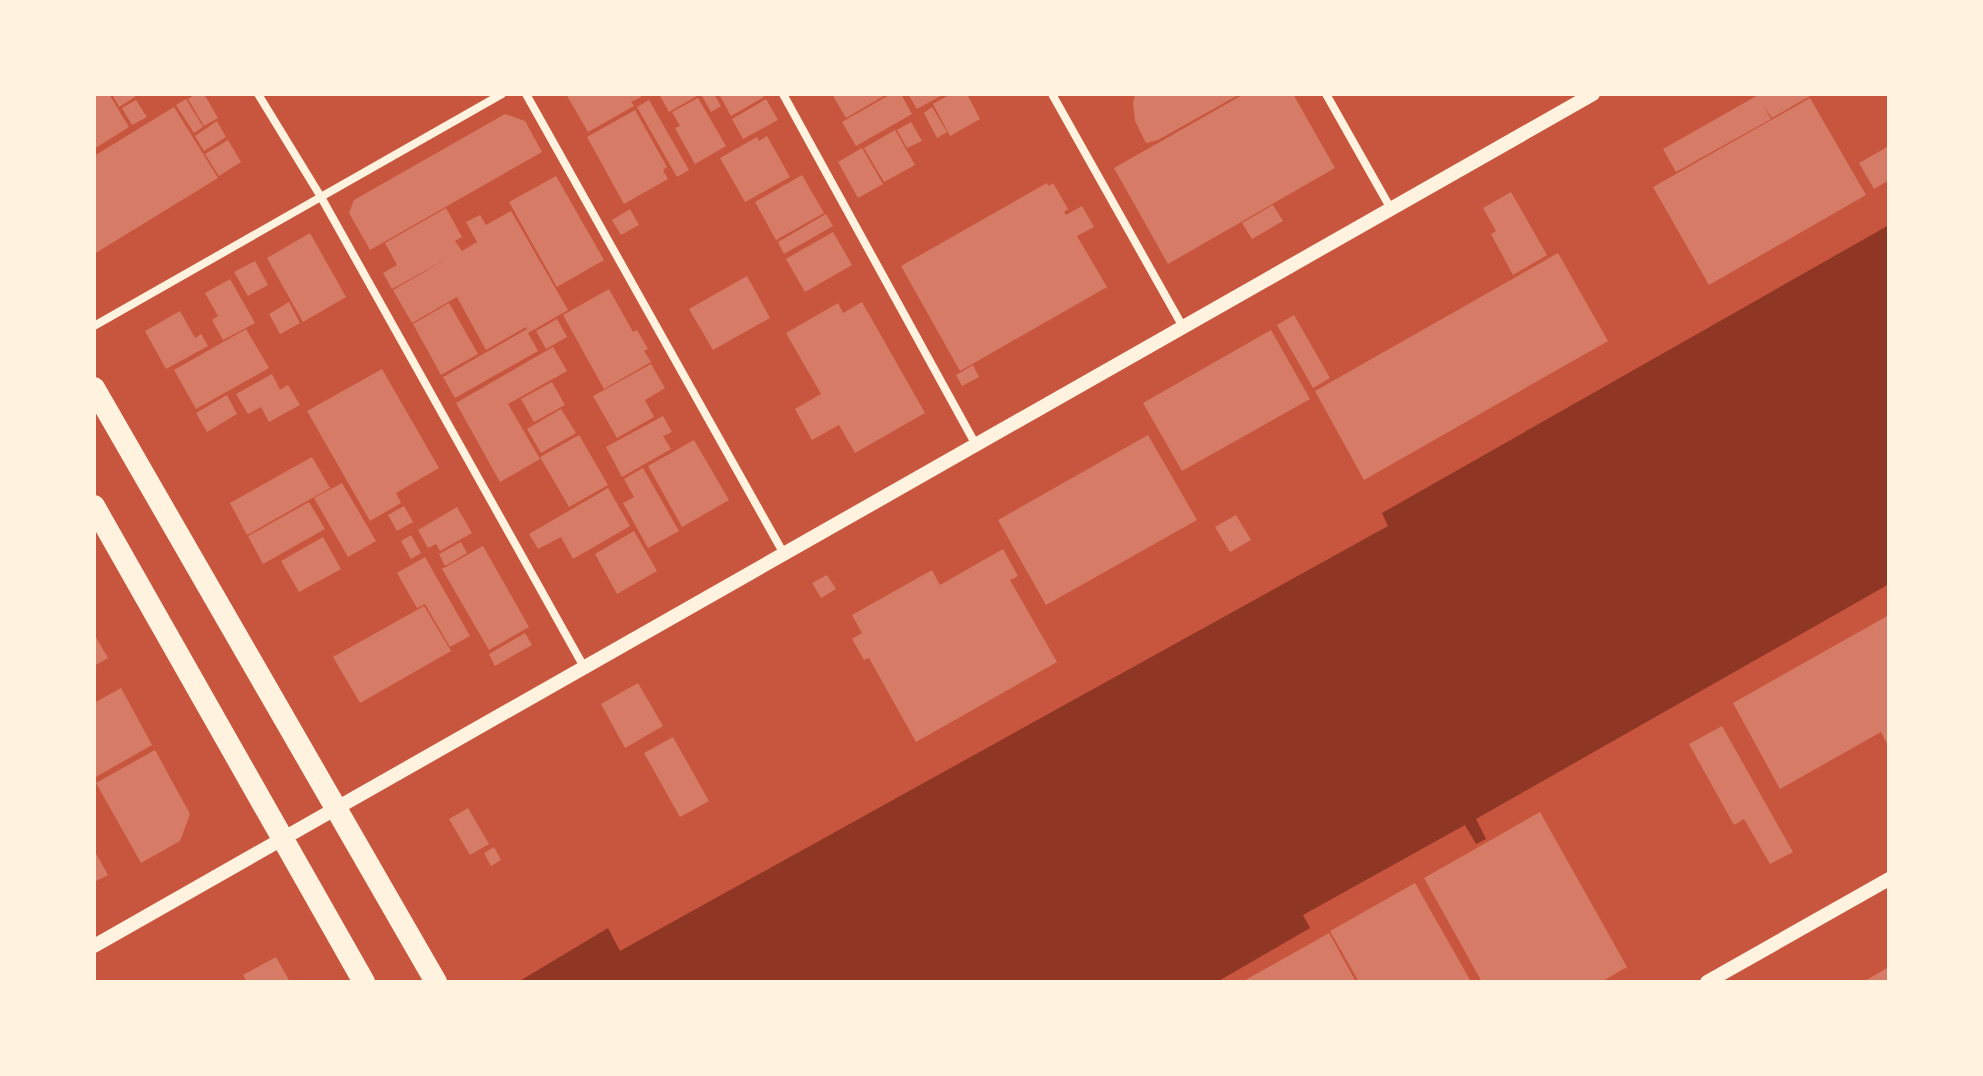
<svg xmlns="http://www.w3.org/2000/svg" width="1983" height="1076" viewBox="0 0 1983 1076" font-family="Poppins,sans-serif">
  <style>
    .water { fill: #8f3625 }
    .building { fill: #d67c66 }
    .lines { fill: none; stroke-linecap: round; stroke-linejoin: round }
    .minor { stroke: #fff3e0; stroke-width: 8 }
    .tertiary { stroke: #fff3e0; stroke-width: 14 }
    .trunk { stroke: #fff3e0; stroke-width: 22 }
  </style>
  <rect width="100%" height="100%" fill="#c8553d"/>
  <path class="water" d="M 1889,225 L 1889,584 L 1476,819 L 1486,839 L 1476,844 L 1465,825 L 1303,915 L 1310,928 L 1217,982 L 518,982 L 608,928 L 620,951 L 1388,526 L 1382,513 Z"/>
  <path class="building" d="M 94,94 L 109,94 L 129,127 L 94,149 Z
    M 112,94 L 134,94 L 135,97 L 119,107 Z
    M 196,94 L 204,94 L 218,118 L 204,126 L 188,99 Z
    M 566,94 L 640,94 L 641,97 L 631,102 L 634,106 L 588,132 Z
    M 659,94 L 696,94 L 697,96 L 669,112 Z
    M 705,94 L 714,94 L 721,106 L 711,112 L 702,96 Z
    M 719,94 L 762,94 L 764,97 L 731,116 Z
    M 832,94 L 887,94 L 846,118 Z
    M 891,94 L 901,94 L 912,114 L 856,146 L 842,122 Z
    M 908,94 L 944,94 L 917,109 Z
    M 951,94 L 967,94 L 980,119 L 950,136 L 933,104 Z
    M 1135,94 L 1240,94 L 1158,140 L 1146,143 L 1135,121 L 1133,103 Z
    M 1244,94 L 1293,94 L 1335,168 L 1168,264 L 1114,168 Z
    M 1760,94 L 1809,94 L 1810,96 L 1772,118 L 1763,105 L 1771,119 L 1676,172 L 1663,149 Z
    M 698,98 L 726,146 L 695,164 L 675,128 L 680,126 L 672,112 Z
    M 1810,98 L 1866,195 L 1709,285 L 1653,187 Z
    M 186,99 L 203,127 L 194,133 L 176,105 Z
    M 766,99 L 778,120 L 743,139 L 732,119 Z
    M 136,100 L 147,117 L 132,125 L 122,108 Z
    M 649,100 L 689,170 L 677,177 L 637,107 Z
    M 174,107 L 218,178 L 94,254 L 94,156 Z
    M 932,107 L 947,132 L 937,138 L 924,113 Z
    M 635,110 L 667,167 L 663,170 L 668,179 L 624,204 L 587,137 Z
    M 505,114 L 525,121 L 542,152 L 370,250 L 349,213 L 354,200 Z
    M 217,121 L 226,137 L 204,151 L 195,136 Z
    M 911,122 L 922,141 L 907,148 L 897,130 Z
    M 895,130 L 915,165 L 884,182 L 864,148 Z
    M 767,136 L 790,177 L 745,202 L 720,158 L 757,137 L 759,141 Z
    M 228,140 L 241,162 L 219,176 L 205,154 Z
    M 1889,146 L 1889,180 L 1874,189 L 1859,163 Z
    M 862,148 L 883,184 L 858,198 L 838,162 Z
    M 802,175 L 824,213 L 776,240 L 755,202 Z
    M 556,176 L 604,260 L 557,287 L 509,202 Z
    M 1047,183 L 1049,186 L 1053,183 L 1068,209 L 1064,212 L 1066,215 L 1082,206 L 1094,227 L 1077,236 L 1107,287 L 960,371 L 901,266 Z
    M 1511,192 L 1547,255 L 1513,275 L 1491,234 L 1496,231 L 1483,208 Z
    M 1273,205 L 1283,221 L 1252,239 L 1242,223 Z
    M 446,208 L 462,237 L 455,241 L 462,251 L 477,242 L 466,222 L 480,215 L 486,225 L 511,211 L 568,310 L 528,333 L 538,351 L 455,398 L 443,377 L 527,329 L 526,327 L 486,350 L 457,297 L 412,323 L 393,290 L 447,259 L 392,289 L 383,273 L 397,265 L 385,243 Z
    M 630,209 L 639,225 L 621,235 L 612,220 Z
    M 826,214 L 833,226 L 784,254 L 778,242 Z
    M 833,232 L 852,265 L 805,292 L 786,259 Z
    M 310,233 L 346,297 L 303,322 L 267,258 Z
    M 1558,253 L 1608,341 L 1364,480 L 1315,391 Z
    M 255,261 L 268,285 L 248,296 L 234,272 Z
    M 747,276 L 770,318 L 713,350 L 689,309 Z
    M 230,279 L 255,323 L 223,340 L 212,320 L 218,316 L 205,293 Z
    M 609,289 L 633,332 L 637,330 L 648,349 L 644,351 L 651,362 L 604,389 L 563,315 Z
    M 289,302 L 300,323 L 280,334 L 269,314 Z
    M 862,302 L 925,413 L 855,453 L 839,425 L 812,440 L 795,409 L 821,394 L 786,333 L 838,303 L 843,313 Z
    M 449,303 L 478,354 L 441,375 L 413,324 Z
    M 180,311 L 195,338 L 201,334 L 208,346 L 166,369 L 145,331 Z
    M 1294,315 L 1330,378 L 1313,388 L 1277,325 Z
    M 557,319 L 567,337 L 546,349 L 536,331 Z
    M 246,329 L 269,368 L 196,409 L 174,370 Z
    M 1271,330 L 1310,399 L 1182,471 L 1143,403 Z
    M 553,347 L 567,371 L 508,404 L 540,459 L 500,482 L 456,403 Z
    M 651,364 L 665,388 L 645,400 L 654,417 L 617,438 L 593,396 Z
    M 973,365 L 979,377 L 962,386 L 956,375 Z
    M 382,369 L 439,468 L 396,493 L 401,503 L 370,521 L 307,411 Z
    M 272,374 L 280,390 L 288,385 L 300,405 L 269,422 L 261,407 L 248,414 L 236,394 Z
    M 552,382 L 565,405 L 534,422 L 521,399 Z
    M 227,395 L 237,414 L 207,432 L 196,413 Z
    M 561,409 L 576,433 L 541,453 L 527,429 Z
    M 663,416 L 672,432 L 663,436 L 671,449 L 622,477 L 606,447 Z
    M 579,435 L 608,485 L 569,507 L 540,457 Z
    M 1148,435 L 1197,520 L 1046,605 L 998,520 Z
    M 694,440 L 729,500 L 682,527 L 648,466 Z
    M 312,457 L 330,488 L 247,535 L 230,503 Z
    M 643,468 L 679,531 L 648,548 L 623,503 L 634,497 L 624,479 Z
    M 342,483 L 376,541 L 348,557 L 314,498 Z
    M 608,488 L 630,526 L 573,559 L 561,537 L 538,549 L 529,534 Z
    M 309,502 L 325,529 L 263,564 L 248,536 Z
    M 404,506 L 413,522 L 397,531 L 388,515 Z
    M 457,507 L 472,533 L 440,551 L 436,544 L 428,548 L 418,530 Z
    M 1236,515 L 1251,540 L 1230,552 L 1215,527 Z
    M 634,531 L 657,571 L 617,594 L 595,554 Z
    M 411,535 L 421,553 L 411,559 L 401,541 Z
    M 323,537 L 341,569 L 299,592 L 281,561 Z
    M 461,542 L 467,553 L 445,566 L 439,554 Z
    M 483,546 L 529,627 L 489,650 L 442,569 Z
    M 1003,549 L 1018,576 L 1010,580 L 1057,662 L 916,742 L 869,658 L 864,660 L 852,639 L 862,633 L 852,615 L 932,570 L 940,585 Z
    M 425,557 L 470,636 L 450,647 L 425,604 L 417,608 L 397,573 Z
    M 827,575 L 836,589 L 821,598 L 812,583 Z
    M 424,606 L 451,651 L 360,703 L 333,657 Z
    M 1889,615 L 1889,748 L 1881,732 L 1780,789 L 1733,703 Z
    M 525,633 L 532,645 L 495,666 L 489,654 Z
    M 94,634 L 108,658 L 94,666 Z
    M 638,683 L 663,726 L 625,748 L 601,704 Z
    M 121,688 L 152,745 L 94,778 L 94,703 Z
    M 1722,726 L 1793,852 L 1770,864 L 1744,819 L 1734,825 L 1689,744 Z
    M 673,737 L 709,801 L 680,817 L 644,753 Z
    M 155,750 L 190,814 L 180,841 L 141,863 L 96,783 Z
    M 468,808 L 489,844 L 470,855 L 449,819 Z
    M 1540,812 L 1627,967 L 1601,982 L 1482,982 L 1424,878 Z
    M 494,847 L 501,860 L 491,866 L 484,853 Z
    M 94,850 L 108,875 L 94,882 Z
    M 1415,883 L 1470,980 L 1467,982 L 1359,982 L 1330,931 Z
    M 1329,933 L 1356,982 L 1242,982 Z
    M 276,957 L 290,982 L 247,982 L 243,975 Z
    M 1887,968 L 1889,972 L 1889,982 L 1863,982 Z"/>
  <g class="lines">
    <path class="minor" d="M 258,94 L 321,197 L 584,667
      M 526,94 L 784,554
      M 783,94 L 976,445
      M 1052,94 L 1183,327
      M 1326,94 L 1391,209
      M 94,326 L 502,94"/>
    <path class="tertiary" d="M 94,946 L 1593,94
      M 1707,982 L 1889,879"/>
    <path class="trunk" d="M 94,388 L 436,982
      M 94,506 L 364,982"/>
  </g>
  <rect width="1983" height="1076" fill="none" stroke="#fff3e0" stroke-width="192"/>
</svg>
